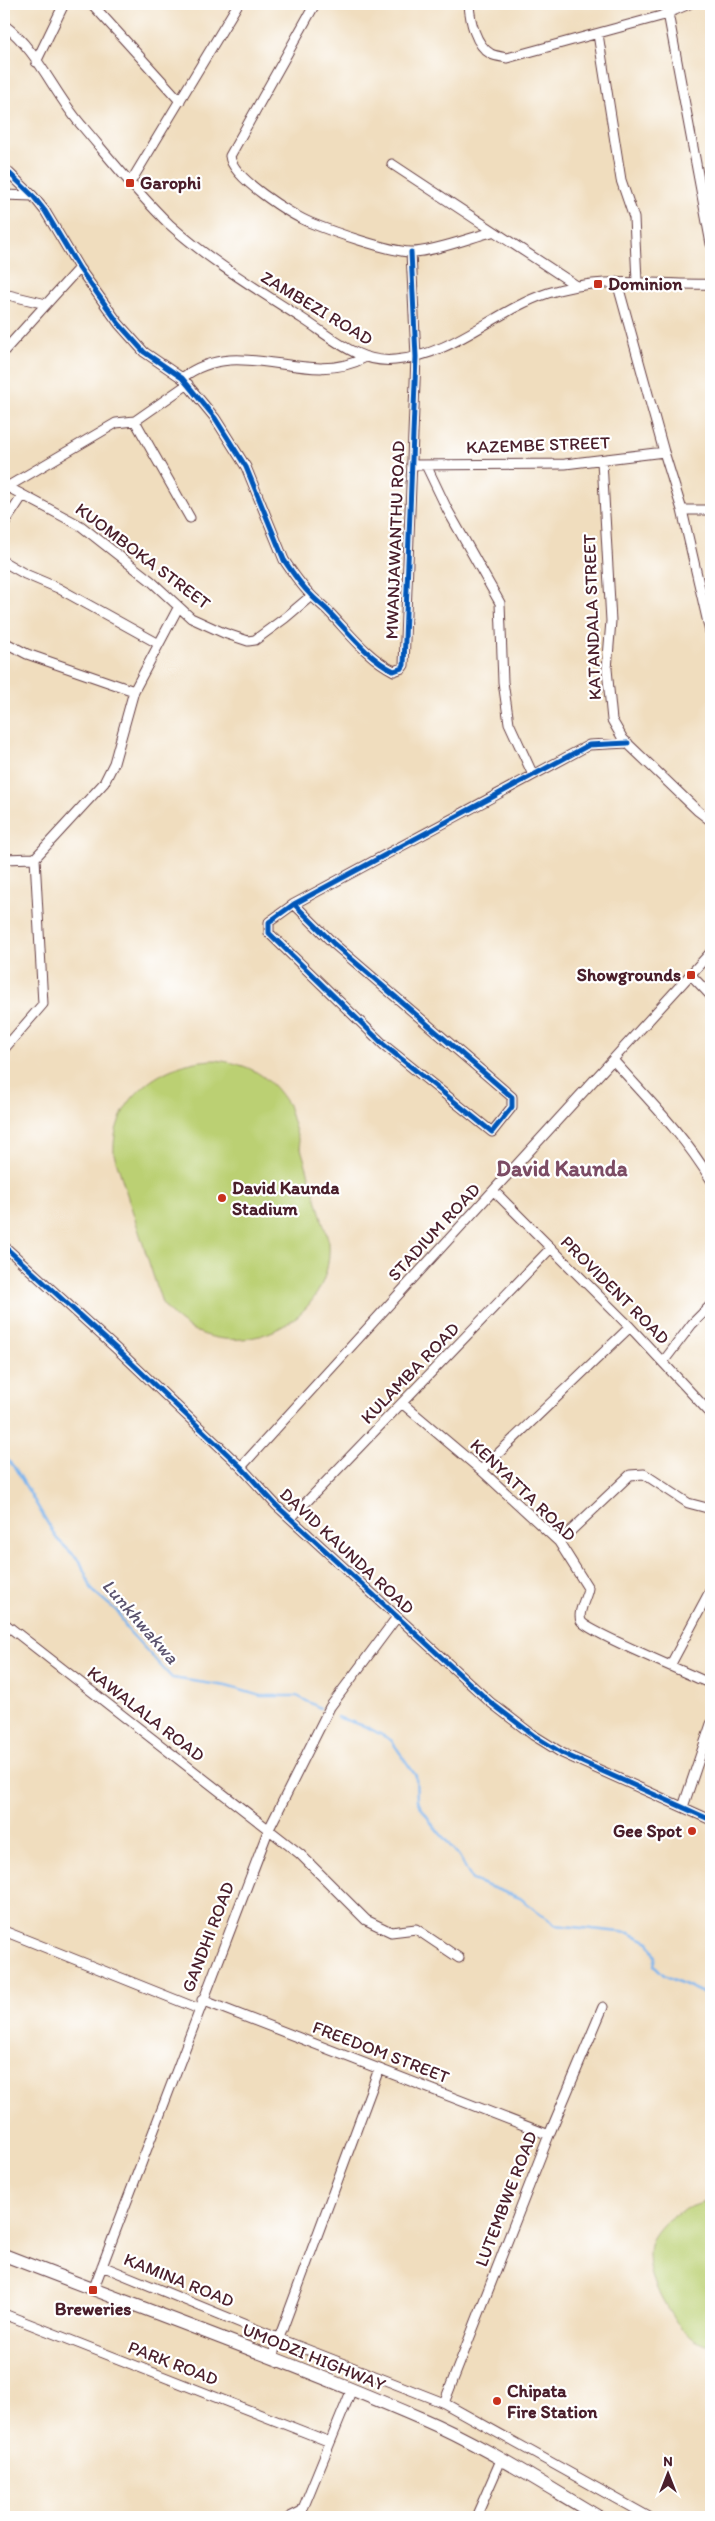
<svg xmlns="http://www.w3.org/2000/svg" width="715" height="2521" viewBox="0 0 715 2521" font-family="Itim,sans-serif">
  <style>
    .green { fill: #bbd073; stroke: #82784f }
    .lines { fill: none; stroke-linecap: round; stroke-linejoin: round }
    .stream { stroke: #7eb5ed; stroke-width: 2.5 }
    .minor-casing { stroke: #633c41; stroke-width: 11 }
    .highway-casing { stroke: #633c41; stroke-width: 14 }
    .minor { stroke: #fff; stroke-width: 9 }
    .highway { stroke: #fff; stroke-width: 12 }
    .cycleway-casing { stroke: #fff; stroke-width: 8 }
    .cycleway { stroke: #0057b8; stroke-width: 5 }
    .poi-dot { fill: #c8321e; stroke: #fff; stroke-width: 2 }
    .labels { text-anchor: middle; stroke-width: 4.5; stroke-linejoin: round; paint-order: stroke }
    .poi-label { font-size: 18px; font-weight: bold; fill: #4a1f2b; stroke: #fff; text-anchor: start }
    .street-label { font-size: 18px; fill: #4a1f2b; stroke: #fff }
    .water-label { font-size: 19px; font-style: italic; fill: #5c546f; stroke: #fff }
    .district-label { font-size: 22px; font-weight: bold; fill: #7c4c64; stroke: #fff }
  </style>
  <rect width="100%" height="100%" fill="#fff"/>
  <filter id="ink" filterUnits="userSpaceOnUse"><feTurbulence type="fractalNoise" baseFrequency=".02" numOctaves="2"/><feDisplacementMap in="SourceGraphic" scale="10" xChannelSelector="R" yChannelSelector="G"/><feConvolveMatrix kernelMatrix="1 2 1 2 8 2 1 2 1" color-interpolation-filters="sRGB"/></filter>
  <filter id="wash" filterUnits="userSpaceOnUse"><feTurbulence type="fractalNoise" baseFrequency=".0096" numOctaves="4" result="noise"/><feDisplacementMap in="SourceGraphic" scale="20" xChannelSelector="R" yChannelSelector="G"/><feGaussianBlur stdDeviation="1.12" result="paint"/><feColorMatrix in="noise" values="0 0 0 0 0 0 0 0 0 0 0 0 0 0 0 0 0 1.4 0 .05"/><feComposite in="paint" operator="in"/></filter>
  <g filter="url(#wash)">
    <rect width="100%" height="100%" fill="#f0ddbe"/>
    <path class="green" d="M 215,1060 C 250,1064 269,1075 288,1105 L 329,1242 C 335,1331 215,1376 162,1303 L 114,1154 C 111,1098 163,1061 215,1060 Z
      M 711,2200 L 711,2346 C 678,2344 634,2264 654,2236 C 669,2213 687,2208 711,2200 Z"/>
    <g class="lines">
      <path class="stream" d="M 4,1456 L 15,1468 L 57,1539 L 80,1561 L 92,1590 L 119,1613 L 126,1628 L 172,1678 L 226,1686 L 261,1696 L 297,1696 L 320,1708
        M 337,1717 L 367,1727 L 391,1740 L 416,1776 L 417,1801 L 432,1824 L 459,1856 L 472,1880 L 520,1898 L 555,1925 L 629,1933 L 649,1942 L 656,1957 L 654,1965 L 664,1975 L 711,1997"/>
    </g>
  </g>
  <g filter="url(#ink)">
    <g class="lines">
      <defs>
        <path id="minor" d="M 92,4 L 180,101
          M 315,4 L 230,156 C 232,178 291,215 311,223 C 333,232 388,251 410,252 C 430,253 472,237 492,232
          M 469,4 C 470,20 475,45 491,54 C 495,56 502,57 507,58 L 661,16 L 689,4
          M 668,13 L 711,244
          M 4,25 C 38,50 55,96 83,127 C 111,160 138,194 169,224 C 210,261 257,289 303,319 C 331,337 359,364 395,360 C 454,355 494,311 548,293 C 605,275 654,286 711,284
          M 598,34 L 621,180 L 634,218 L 637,281
          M 36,62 L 64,4
          M 392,164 L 577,286
          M 4,168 L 33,196 L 45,211 L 79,268 L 119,324 L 144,352 L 182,378 L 215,418 L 246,467 L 284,560 C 292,572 300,584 310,594 C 316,601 324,606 330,613 C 350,634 368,658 394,671 L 402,668 L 404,665 L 416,357 L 411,252
          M 130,183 L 238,4
          M 4,195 L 33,196
          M 617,282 L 664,452 L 682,510 L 711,636
          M 4,294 L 46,304
          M 4,351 L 79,268
          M 182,378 C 240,333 305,389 364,358
          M 135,421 L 190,518
          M 602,461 L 611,621 L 607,669 L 612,720 L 623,739 L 698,811 L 711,821
          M 413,465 L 565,464 L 664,452
          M 426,465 L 447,509 L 500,603 L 503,682 L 509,723 L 533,775
          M 4,485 L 81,526 L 151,581 L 191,618 L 224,633 L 248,641 L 255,640 L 285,618 L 311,596
          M 7,487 L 116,423 L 135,421 L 188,384
          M 682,510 L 711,510
          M 4,524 L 23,495
          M 4,562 L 25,574 L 58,588 L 159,644
          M 4,642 L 27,654 L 134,691
          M 4,859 L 35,858 L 104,783 L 114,763 L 134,691 L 178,608
          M 294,904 L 334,944 L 512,1097 L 512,1107 L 492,1132 L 384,1045 L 269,933 L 269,922 L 294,904 L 589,745 L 628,743
          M 691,975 L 711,996
          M 4,1049 L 43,1004 L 35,858
          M 613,1060 C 648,1099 684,1135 711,1180
          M 494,1191 L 630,1327 L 711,1414
          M 4,1246 L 121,1353 L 241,1467 L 277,1506 L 490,1702 L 533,1735 L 562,1753 L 711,1820
          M 663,1362 L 692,1324 L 711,1305
          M 403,1404 L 481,1470 L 559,1542 L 588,1588 C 587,1597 577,1612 581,1621 C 586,1631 692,1675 711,1684
          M 241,1467 L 711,952
          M 481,1470 L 630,1327
          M 291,1518 L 551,1248
          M 559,1542 L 630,1475 L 644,1474 L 688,1503 L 711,1509
          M 4,1623 L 300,1854 L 366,1920 L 391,1932 L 416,1929 L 459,1958
          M 671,1664 L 711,1589
          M 683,1807 L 711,1724
          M 4,1931 L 199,2009
          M 202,2000 L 549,2135
          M 102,2266 L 280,2339 L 444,2403 L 649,2517
          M 93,2290 L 268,1831 L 330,1707 L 397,1617
          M 4,2314 L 330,2442
          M 272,2357 L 379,2069
          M 444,2403 L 549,2135 L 603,2007
          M 290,2517 L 302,2511
          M 305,2517 L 302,2511 L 352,2389
          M 476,2517 L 501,2460"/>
        <path id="highway" d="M 4,2255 C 143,2309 283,2359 420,2418 C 483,2445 541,2483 599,2517"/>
      </defs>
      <use href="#minor" class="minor-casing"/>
      <use href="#highway" class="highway-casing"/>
      <use href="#minor" class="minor"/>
      <use href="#highway" class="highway"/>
      <defs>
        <path id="cycleway" d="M 4,168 L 33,196 L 45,211 L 79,268 L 119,324 L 144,352 L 182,378 L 215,418 L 246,467 L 284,560 C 292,572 300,584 310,594 C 316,601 324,606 330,613 C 350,634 368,658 394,671 L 402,668 L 404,665 L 416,357 L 411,252
          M 294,904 L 334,944 L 512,1097 L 512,1107 L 492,1132 L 384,1045 L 269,933 L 269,922 L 294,904 L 589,745 L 628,743
          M 4,1246 L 121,1353 L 241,1467 L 277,1506 L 490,1702 L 533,1735 L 562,1753 L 711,1820"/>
      </defs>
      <use href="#cycleway" class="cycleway-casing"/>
      <use href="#cycleway" class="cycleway"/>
    </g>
  </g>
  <g class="poi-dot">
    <rect x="125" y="178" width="10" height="10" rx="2.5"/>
    <rect x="593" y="279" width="10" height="10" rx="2.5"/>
    <rect x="686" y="970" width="10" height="10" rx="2.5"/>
    <circle cx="222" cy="1198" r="5"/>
    <circle cx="692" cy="1831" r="5"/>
    <rect x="88" y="2285" width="10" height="10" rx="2.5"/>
    <circle cx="497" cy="2401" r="5"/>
  </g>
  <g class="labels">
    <g class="poi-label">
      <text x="140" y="189">Garophi</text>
      <text x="608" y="290">Dominion</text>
      <text x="681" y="981" text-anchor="end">Showgrounds</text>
      <text x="232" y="1194">David Kaunda<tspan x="232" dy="21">Stadium</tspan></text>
      <text x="682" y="1837" text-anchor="end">Gee Spot</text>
      <text x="93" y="2315" text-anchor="middle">Breweries</text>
      <text x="507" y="2397">Chipata<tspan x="507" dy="21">Fire Station</tspan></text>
    </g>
    <g class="street-label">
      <text transform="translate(317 308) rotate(31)" y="6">ZAMBEZI ROAD</text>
      <text transform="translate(538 445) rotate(-2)" y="6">KAZEMBE STREET</text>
      <text transform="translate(395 540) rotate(-88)" y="6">MWANJAWANTHU ROAD</text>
      <text transform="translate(143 556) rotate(37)" y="6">KUOMBOKA STREET</text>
      <text transform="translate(592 617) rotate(-92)" y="6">KATANDALA STREET</text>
      <text transform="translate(434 1232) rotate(-47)" y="6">STADIUM ROAD</text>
      <text transform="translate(615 1290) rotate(45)" y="6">PROVIDENT ROAD</text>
      <text transform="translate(410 1373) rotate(-46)" y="6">KULAMBA ROAD</text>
      <text transform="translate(523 1490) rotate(44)" y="6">KENYATTA ROAD</text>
      <text transform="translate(347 1551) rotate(43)" y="6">DAVID KAUNDA ROAD</text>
      <text transform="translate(146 1714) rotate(38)" y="6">KAWALALA ROAD</text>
      <text transform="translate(208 1937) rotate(-69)" y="6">GANDHI ROAD</text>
      <text transform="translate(381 2052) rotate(21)" y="6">FREEDOM STREET</text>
      <text transform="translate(506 2199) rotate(-69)" y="6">LUTEMBWE ROAD</text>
      <text transform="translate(179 2280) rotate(22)" y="6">KAMINA ROAD</text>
      <text transform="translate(314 2357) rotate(22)" y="6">UMODZI HIGHWAY</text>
      <text transform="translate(173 2363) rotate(21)" y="6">PARK ROAD</text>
    </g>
    <g class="water-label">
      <text transform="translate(141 1621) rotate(49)" y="7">Lunkhwakwa</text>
    </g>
    <g class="district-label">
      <text x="562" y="1176">David Kaunda</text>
    </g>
  </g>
  <rect width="715" height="2521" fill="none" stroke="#fff" stroke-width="20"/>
  <g transform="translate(668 2474)" stroke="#ffffff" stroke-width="4" paint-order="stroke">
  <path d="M0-4L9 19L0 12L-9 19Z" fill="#4a1f2b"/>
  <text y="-8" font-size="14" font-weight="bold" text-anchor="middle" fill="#4a1f2b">N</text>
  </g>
</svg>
